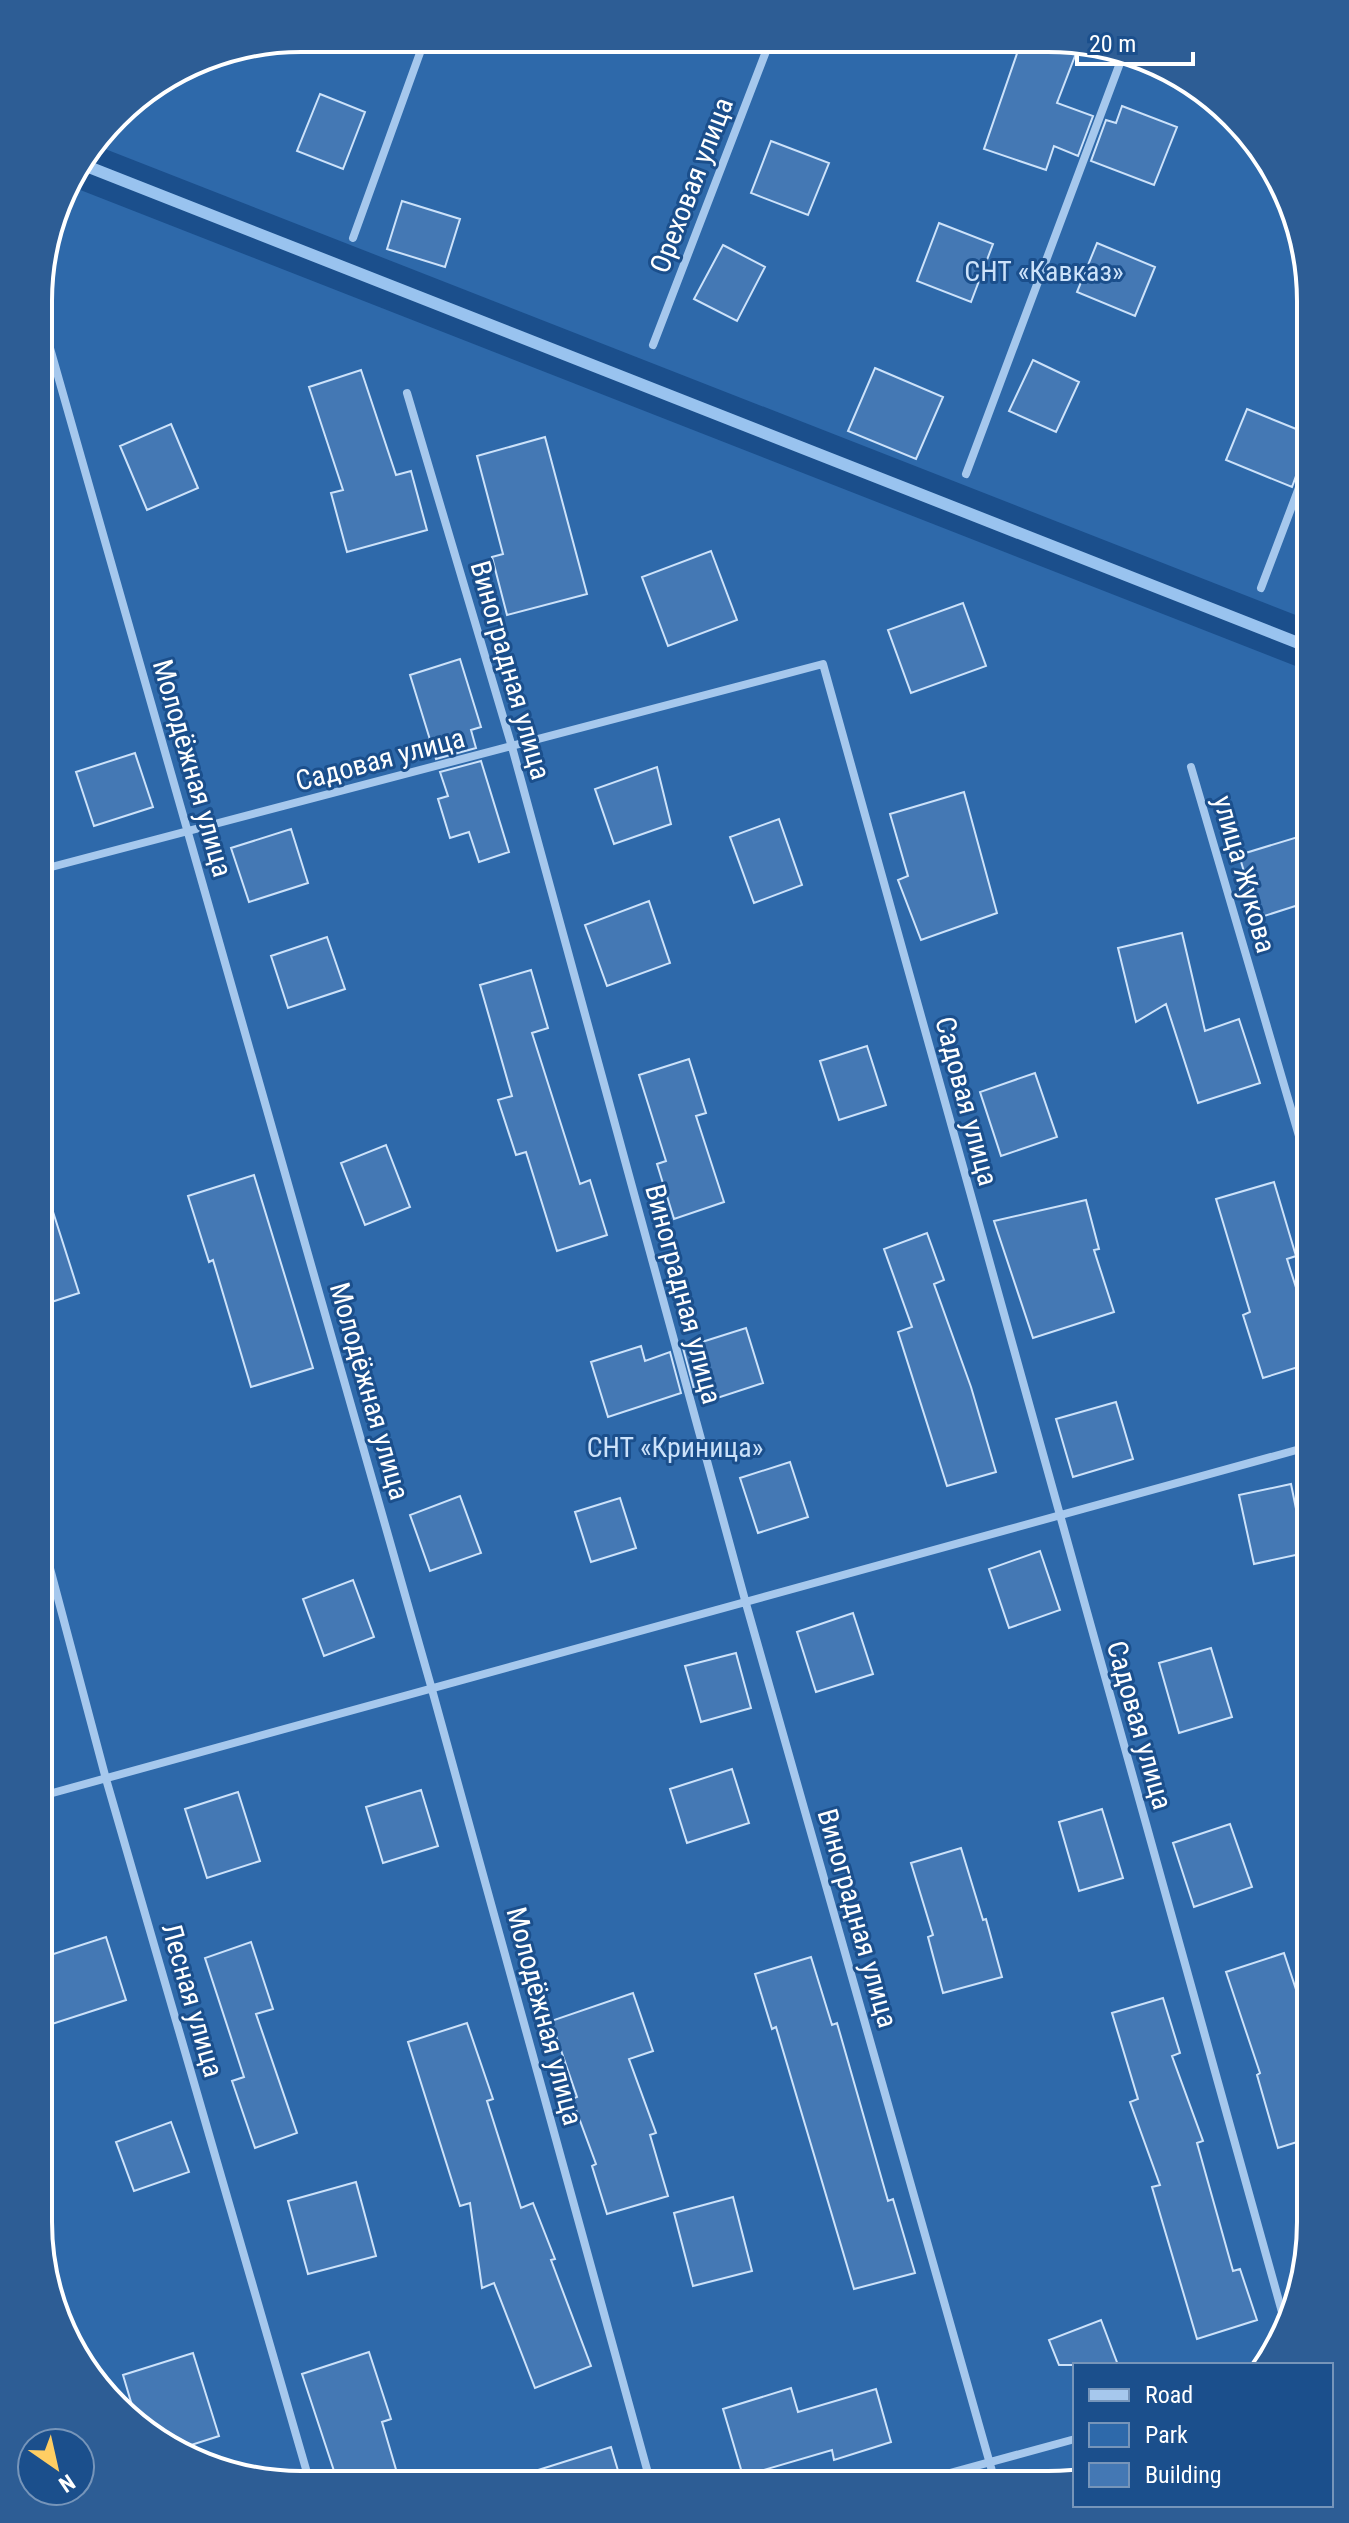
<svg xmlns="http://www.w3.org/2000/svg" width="1349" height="2523" viewBox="0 0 1349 2523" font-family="'Roboto Condensed',sans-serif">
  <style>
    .green { fill: #2e69aa }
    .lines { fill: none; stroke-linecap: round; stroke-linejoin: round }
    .stream { stroke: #99c3ef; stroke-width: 12 }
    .building { fill: #4478b4; stroke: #cce2fa; stroke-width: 2 }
    .minor { stroke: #a6c8ed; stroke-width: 8 }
    .labels { text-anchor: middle; stroke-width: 6; stroke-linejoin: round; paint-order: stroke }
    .street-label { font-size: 28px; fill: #fff; stroke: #1b4f8c }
    .park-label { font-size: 28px; fill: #cce2fa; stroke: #1b4f8c }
    .rim { fill: none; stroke: #fff; stroke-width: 4 }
  </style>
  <rect width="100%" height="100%" fill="#1b4f8c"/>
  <path class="green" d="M 301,38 L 1099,43 L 1221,103 L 1297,216 L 1311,301 L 1311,621 L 95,145 L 127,104 L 201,58 Z
    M 65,184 L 1311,672 L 1310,2240 L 1291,2322 L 1266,2365 L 1075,2365 L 1075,2481 L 1048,2485 L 266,2483 L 141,2430 L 83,2368 L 52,2307 L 38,2222 L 40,267 Z"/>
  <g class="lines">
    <path class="stream" d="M 81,164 L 1311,648"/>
  </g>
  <path class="building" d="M 1021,42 L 1080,43 L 1057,103 L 1093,116 L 1078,156 L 1054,146 L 1046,170 L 984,149 Z
    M 320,94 L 365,112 L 343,169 L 297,151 Z
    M 1122,106 L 1177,127 L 1154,185 L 1091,161 L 1106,120 L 1116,123 Z
    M 771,141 L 829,163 L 808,215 L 751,193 Z
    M 402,201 L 460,219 L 445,267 L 387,249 Z
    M 939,223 L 993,244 L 971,302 L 917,281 Z
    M 1097,243 L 1155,267 L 1135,316 L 1077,292 Z
    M 723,245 L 765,267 L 737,321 L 694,299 Z
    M 1033,360 L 1079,382 L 1056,432 L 1009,411 Z
    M 875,368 L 943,397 L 916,459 L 848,431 Z
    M 361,370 L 396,475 L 411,471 L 427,530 L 347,552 L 331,493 L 343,490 L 309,387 Z
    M 1247,409 L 1311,435 L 1311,449 L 1304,454 L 1292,487 L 1226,460 Z
    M 171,424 L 198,488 L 147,510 L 120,446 Z
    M 545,437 L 587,594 L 507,615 L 492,557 L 503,554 L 477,456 Z
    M 711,551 L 737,620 L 668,646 L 642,577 Z
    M 963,603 L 986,666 L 911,693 L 888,630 Z
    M 460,659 L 481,727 L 471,730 L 476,748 L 436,759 L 410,675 Z
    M 135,753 L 153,807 L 94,826 L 76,772 Z
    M 481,761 L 509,852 L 479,862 L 469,832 L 450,838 L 438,799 L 448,796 L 440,772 Z
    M 657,767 L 671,824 L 614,844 L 595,789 Z
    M 964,792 L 997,913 L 921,940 L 898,880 L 908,876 L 890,814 Z
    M 779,819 L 802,885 L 754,903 L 730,837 Z
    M 291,829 L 308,883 L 249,902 L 231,848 Z
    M 1311,833 L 1311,901 L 1258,918 L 1239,855 Z
    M 649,901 L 670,963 L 607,986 L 585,925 Z
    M 1182,933 L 1205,1031 L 1239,1019 L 1260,1083 L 1198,1103 L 1166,1004 L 1136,1022 L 1118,948 Z
    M 327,937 L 345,989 L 288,1008 L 271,956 Z
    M 531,970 L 548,1028 L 532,1033 L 580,1184 L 590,1180 L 607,1235 L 557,1251 L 526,1152 L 516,1155 L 498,1100 L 512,1096 L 480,985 Z
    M 867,1046 L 886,1105 L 839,1120 L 820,1061 Z
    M 689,1059 L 706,1113 L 696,1116 L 724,1202 L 674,1219 L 657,1164 L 666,1161 L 639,1075 Z
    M 1035,1073 L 1057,1137 L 1001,1156 L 980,1092 Z
    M 386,1145 L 410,1207 L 365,1225 L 341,1163 Z
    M 254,1175 L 313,1368 L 251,1387 L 213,1260 L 209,1262 L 188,1196 Z
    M 1274,1182 L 1296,1256 L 1287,1259 L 1311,1335 L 1311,1363 L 1263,1378 L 1243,1315 L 1250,1312 L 1216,1199 Z
    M 46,1190 L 79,1293 L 39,1306 L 39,1191 Z
    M 1086,1200 L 1099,1249 L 1094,1250 L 1114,1312 L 1033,1338 L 994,1221 Z
    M 927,1233 L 944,1280 L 934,1284 L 971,1387 L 996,1472 L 947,1486 L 898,1332 L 912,1327 L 884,1249 Z
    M 746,1328 L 763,1383 L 714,1399 L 709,1384 L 694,1389 L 683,1348 Z
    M 641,1346 L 645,1361 L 670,1352 L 681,1393 L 608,1417 L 591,1362 Z
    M 1116,1402 L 1133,1459 L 1073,1477 L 1056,1419 Z
    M 790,1462 L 808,1517 L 758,1533 L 740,1478 Z
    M 1291,1484 L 1305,1553 L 1254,1564 L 1239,1495 Z
    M 460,1496 L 481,1553 L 430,1571 L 410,1515 Z
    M 620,1498 L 636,1548 L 591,1562 L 575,1512 Z
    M 1040,1551 L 1060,1610 L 1009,1628 L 989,1569 Z
    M 353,1580 L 374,1637 L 324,1656 L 303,1599 Z
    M 853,1613 L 873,1674 L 816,1692 L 797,1632 Z
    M 1211,1648 L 1232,1717 L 1179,1733 L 1159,1663 Z
    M 736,1653 L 751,1708 L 701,1722 L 685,1666 Z
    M 732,1769 L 749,1823 L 687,1843 L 670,1789 Z
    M 421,1790 L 438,1846 L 383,1863 L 366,1807 Z
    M 238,1792 L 260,1861 L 207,1878 L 185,1809 Z
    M 1102,1809 L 1123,1878 L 1079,1891 L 1059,1822 Z
    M 1230,1824 L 1252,1887 L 1194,1907 L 1173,1843 Z
    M 961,1848 L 983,1920 L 986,1919 L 1002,1977 L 943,1993 L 928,1937 L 933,1935 L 911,1863 Z
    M 106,1937 L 126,2000 L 52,2024 L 38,1982 L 38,1959 Z
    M 251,1942 L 273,2009 L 256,2014 L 297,2133 L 255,2148 L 232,2081 L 244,2077 L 205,1958 Z
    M 1284,1953 L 1310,2032 L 1310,2138 L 1278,2148 L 1257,2075 L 1260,2073 L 1226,1972 Z
    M 811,1957 L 832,2025 L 837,2023 L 888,2201 L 893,2199 L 915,2273 L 854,2289 L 776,2027 L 772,2029 L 755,1974 Z
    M 633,1993 L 653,2051 L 629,2059 L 656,2133 L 650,2135 L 668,2196 L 607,2214 L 592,2166 L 596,2164 L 572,2099 L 577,2097 L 551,2021 Z
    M 1163,1998 L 1180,2053 L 1172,2056 L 1203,2141 L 1197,2143 L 1233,2271 L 1240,2269 L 1257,2320 L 1197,2339 L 1152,2187 L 1160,2185 L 1130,2102 L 1138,2099 L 1112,2013 Z
    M 467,2023 L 493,2099 L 487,2101 L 521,2208 L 533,2203 L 555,2259 L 551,2260 L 591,2366 L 535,2388 L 494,2283 L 482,2288 L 470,2203 L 460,2206 L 408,2042 Z
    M 171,2122 L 189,2172 L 134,2191 L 116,2142 Z
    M 356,2182 L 376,2256 L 308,2274 L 288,2201 Z
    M 733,2197 L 752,2271 L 693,2286 L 674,2213 Z
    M 1101,2320 L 1118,2365 L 1059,2365 L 1049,2340 Z
    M 369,2352 L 391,2419 L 382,2422 L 400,2483 L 338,2483 L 302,2374 Z
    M 193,2353 L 219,2436 L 182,2448 L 139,2429 L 123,2375 Z
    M 791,2388 L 798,2412 L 876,2389 L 891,2442 L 834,2460 L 832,2450 L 743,2476 L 723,2409 Z
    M 611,2447 L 622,2484 L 517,2483 L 516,2477 Z"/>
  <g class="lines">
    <path class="minor" d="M 353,238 L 425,39
      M 40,313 L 431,1686 L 651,2484
      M 653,345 L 770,41
      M 407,393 L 512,747 L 745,1600 L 996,2485
      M 966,474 L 1123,55
      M 1261,588 L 1311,456
      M 1191,767 L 1311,1177
      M 40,870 L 823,664 L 1287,2330
      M 39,1527 L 106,1779 L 310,2483
      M 38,1797 L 1311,1446
      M 906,2485 L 1075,2439"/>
  </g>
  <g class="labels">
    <g class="street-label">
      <text transform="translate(691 185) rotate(-69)" y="10">Ореховая улица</text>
      <text transform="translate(511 670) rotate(74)" y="10">Виноградная улица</text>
      <text transform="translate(380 759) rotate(-15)" y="10">Садовая улица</text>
      <text transform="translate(193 768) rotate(74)" y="10">Молодёжная улица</text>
      <text transform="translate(1245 874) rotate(74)" y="10">улица Жукова</text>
      <text transform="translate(967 1101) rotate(75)" y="10">Садовая улица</text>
      <text transform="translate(684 1294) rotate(75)" y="10">Виноградная улица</text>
      <text transform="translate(370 1391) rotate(74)" y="10">Молодёжная улица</text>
      <text transform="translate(1140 1725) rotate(74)" y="10">Садовая улица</text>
      <text transform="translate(858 1918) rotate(74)" y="10">Виноградная улица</text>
      <text transform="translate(193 2000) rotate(74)" y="10">Лесная улица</text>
      <text transform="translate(545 2016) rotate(75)" y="10">Молодёжная улица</text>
    </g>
    <g class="park-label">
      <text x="1044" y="281">СНТ «Кавказ»</text>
      <text x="675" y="1457">СНТ «Криница»</text>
    </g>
  </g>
  <path d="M0 0H1349V2523H0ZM301 52H1048A249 249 0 0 1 1297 301V2222A249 249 0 0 1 1048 2471H301A249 249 0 0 1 52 2222V301A249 249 0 0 1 301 52Z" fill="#2d5d95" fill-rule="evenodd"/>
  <path class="rim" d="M301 52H1048A249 249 0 0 1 1297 301V2222A249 249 0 0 1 1048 2471H301A249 249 0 0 1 52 2222V301A249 249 0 0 1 301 52Z"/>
  <rect x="1073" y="2363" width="260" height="144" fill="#1b4f8c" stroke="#7695ba" stroke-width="2"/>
  <rect x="1089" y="2389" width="40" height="12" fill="#a6c8ed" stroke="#7695ba" stroke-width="2"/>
  <text x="1145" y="2403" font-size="24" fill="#ffffff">Road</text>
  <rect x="1089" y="2423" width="40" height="24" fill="#2e69aa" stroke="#7695ba" stroke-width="2"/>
  <text x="1145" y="2443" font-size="24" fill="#ffffff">Park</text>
  <rect x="1089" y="2463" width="40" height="24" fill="#4478b4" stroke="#7695ba" stroke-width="2"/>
  <text x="1145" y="2483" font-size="24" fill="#ffffff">Building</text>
  <g transform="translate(56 2467) rotate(146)"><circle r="38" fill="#1b4f8c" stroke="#7695ba" stroke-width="2"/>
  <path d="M0-6L14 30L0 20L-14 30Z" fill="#ffce63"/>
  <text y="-12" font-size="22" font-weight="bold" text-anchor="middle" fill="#ffffff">N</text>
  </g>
  <path d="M1077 52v12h116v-12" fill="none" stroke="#ffffff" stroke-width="4"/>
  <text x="1089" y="52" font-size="24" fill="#ffffff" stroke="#1b4f8c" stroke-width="6" paint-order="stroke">20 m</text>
</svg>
